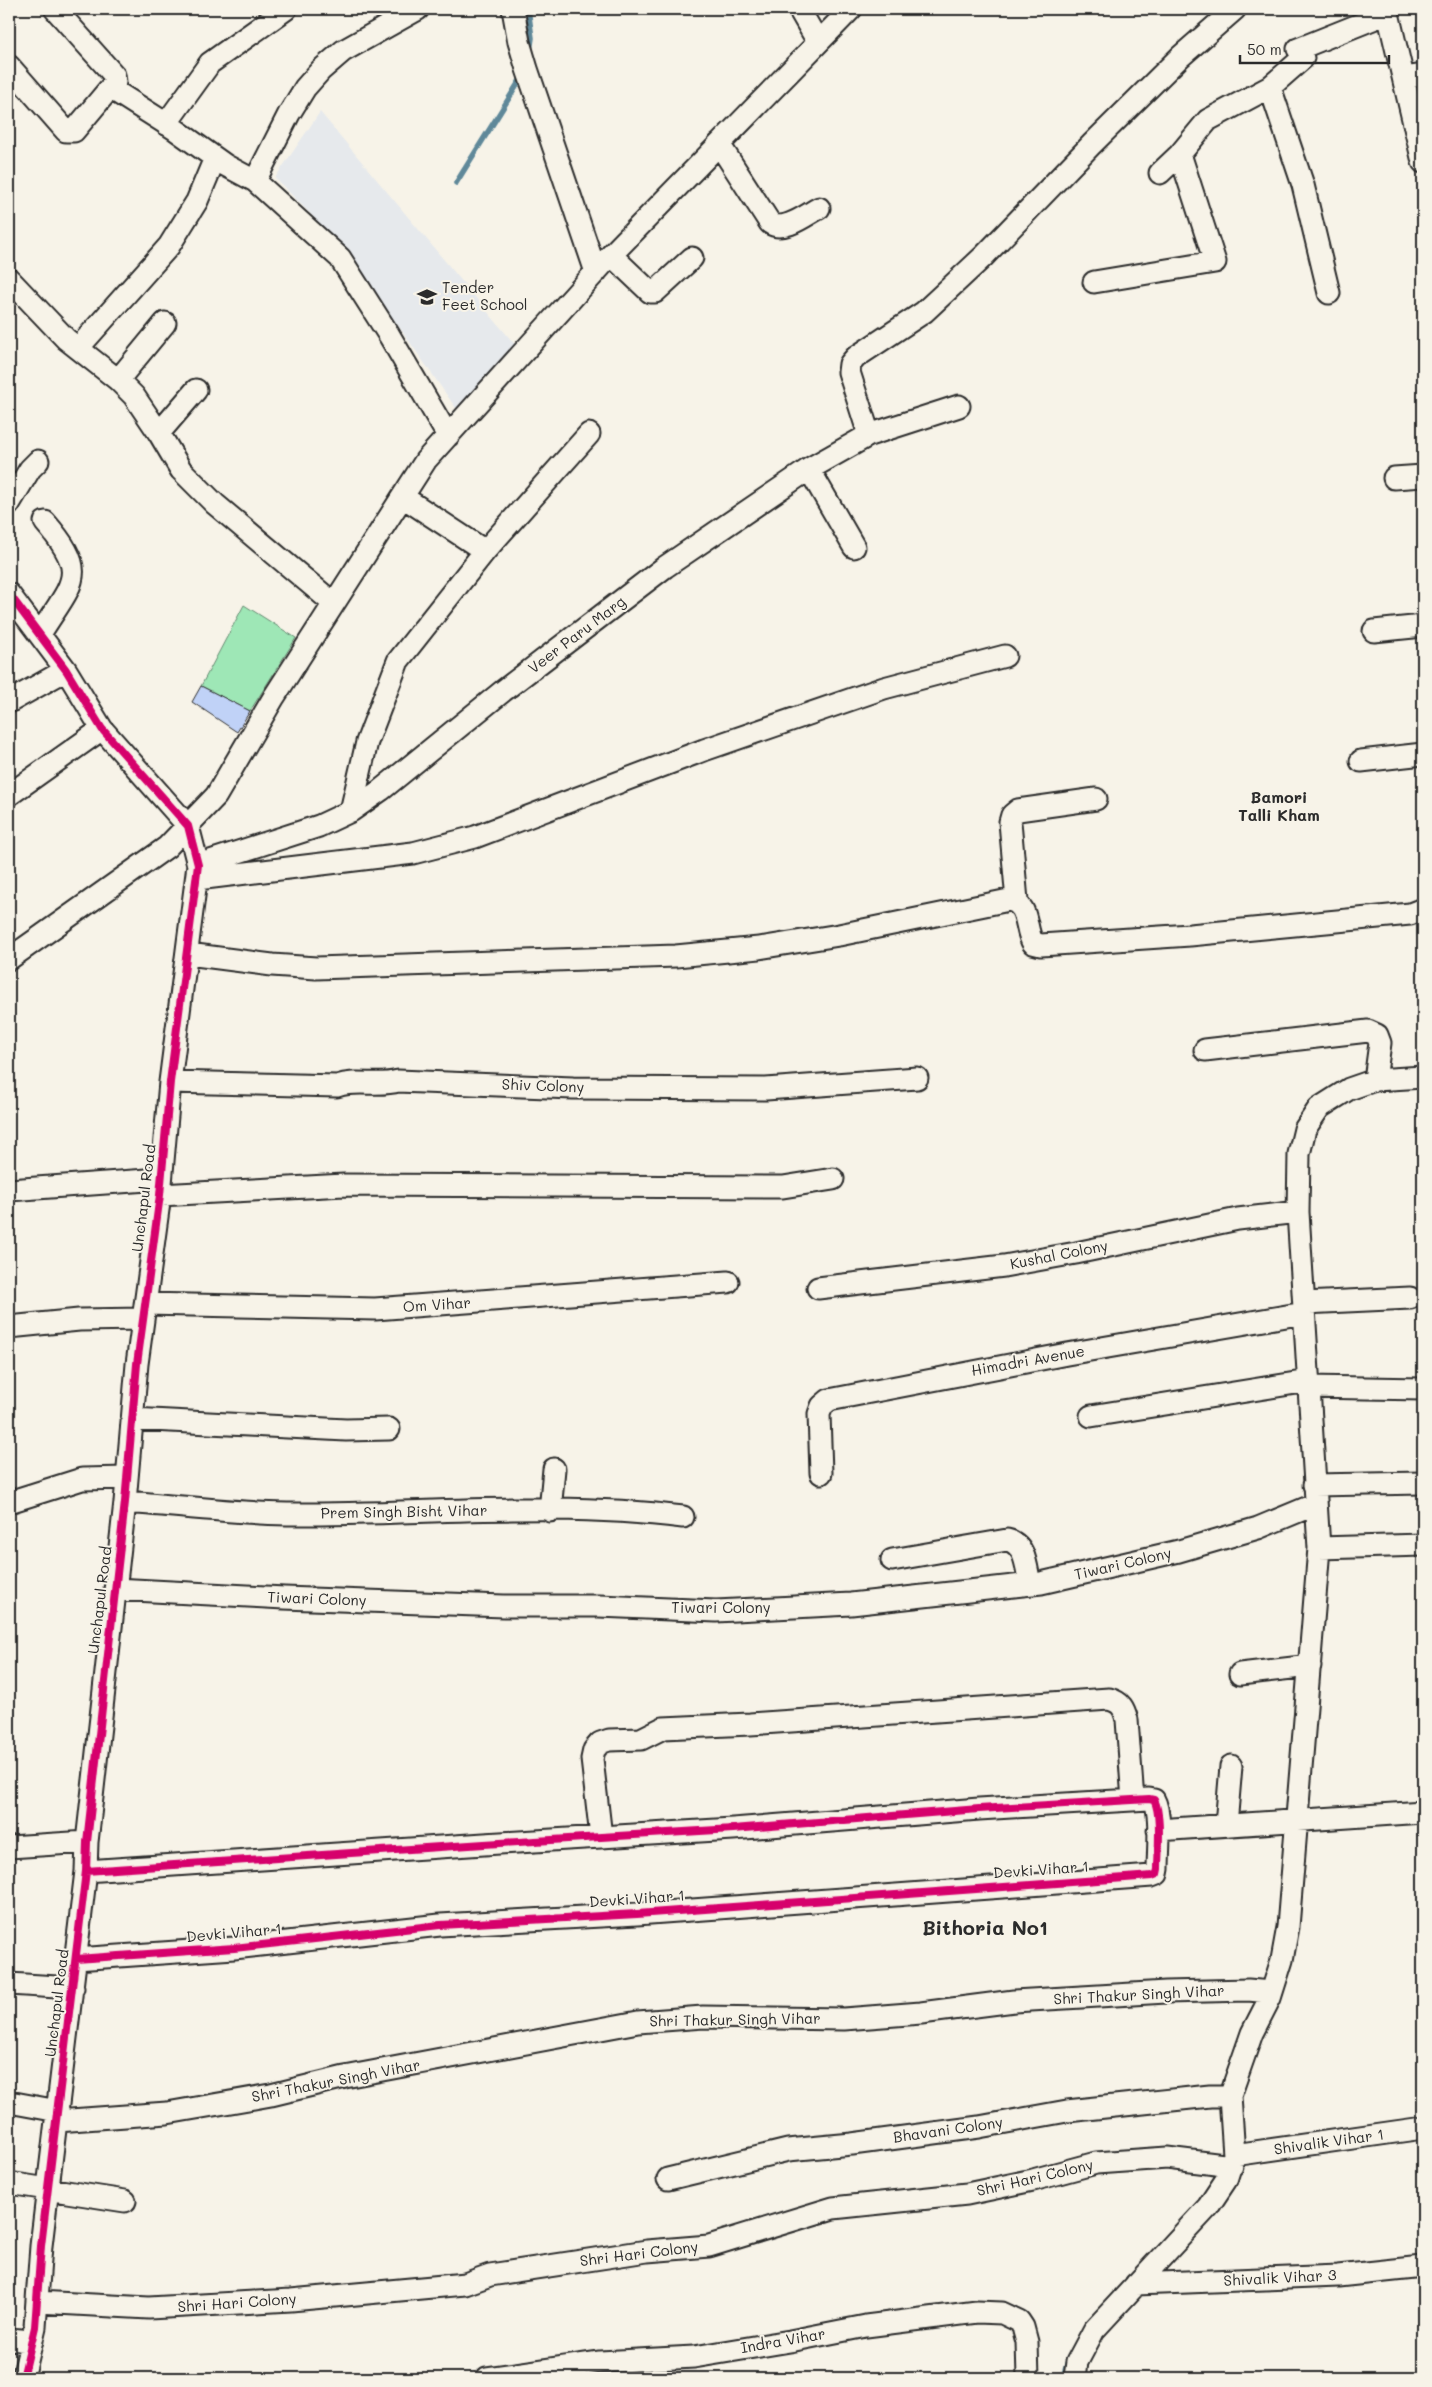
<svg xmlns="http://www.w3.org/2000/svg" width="1432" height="2387" viewBox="0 0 1432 2387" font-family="Mali,sans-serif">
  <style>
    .built { fill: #e6e9ec }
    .green { fill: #9ee7b6; stroke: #648970 }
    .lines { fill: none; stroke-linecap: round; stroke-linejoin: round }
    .stream { stroke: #5f8899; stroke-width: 5.5 }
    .building { fill: #c0d2f7; stroke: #2b2b2b }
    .minor-casing { stroke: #2b2b2b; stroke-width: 25 }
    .minor { stroke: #f7f3e8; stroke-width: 21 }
    .cycleway-casing { stroke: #f7f3e8; stroke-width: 11 }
    .cycleway { stroke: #d6006c; stroke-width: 8 }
    .labels { text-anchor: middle; stroke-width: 4; stroke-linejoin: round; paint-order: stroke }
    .poi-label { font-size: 15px; fill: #2b2b2b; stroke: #f7f3e8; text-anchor: start }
    .street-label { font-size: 15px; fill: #2b2b2b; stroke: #f7f3e8 }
    .neighbourhood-label { font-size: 16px; font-weight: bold; fill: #2b2b2b; stroke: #f7f3e8 }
    .district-label { font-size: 20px; font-weight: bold; fill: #2b2b2b; stroke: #f7f3e8 }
  </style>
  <rect width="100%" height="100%" fill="#f7f3e8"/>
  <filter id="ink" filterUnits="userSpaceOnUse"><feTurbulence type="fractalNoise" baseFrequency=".02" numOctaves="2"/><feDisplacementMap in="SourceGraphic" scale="10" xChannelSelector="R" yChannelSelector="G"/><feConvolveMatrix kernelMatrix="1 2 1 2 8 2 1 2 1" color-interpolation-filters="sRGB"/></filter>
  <g filter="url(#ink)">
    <path class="built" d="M 320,112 L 517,347 L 458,411 L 343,247 L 275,178 Z"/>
    <path class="green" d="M 244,605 L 296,638 L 250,711 L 201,686 Z"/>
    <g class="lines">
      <path class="stream" d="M 528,9 L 532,38 L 530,51
        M 456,183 L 524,74
        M 1063,2378 L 1068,2360"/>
    </g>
    <path class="building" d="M 201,686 L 250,711 L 237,732 L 192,702 Z"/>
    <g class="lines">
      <defs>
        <path id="minor" d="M 513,9 L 519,42 L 527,69 L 596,272
          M 799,9 L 818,42
          M 1387,9 L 1423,162
          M 9,66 L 66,131 L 74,131 L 115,82 L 114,75 L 55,9
          M 1404,78 L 1423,75
          M 1270,87 L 1303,185 L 1329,293
          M 110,88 L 176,130 L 225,165 L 255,181 L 340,258 L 389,335 L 448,436
          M 166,124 L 210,63 L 286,9
          M 719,144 L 770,223 C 784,233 806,215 819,208
          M 1160,173 L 1180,154 L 1208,120 L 1270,87 L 1303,58 L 1298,49 L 1388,13
          M 255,181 L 289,114 L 305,88 L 321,70 L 343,51 L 418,9
          M 611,255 L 650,292 L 655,292 L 692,258
          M 9,279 L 66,339 L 118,380 L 134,396 L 159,433 L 181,470 L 215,504 L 333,603
          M 1094,282 L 1215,262 L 1180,154
          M 79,347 L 169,246 L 197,201 L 215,158
          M 118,380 L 165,323
          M 159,433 L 196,390
          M 869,435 L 849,372 L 850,364 L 856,357 L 924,312 L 984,256 L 1092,144 L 1180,57 L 1235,9
          M 809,469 L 854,547
          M 1394,478 L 1423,476
          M 403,497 L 485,551
          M 9,504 L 30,469 L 38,461
          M 9,594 L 66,670 L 102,729 L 188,826 L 198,865 L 170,1082 L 160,1195 L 137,1364 L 125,1502 L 87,1842 L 86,1871 L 41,2246 L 35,2327 L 23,2378
          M 1374,631 L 1423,626
          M 40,634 C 72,582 91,575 45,522
          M 9,702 L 66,670
          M 1361,761 L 1423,754
          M 9,795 L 102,729
          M 351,811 L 367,742 L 398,661 L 485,551 L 589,434
          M 198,865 L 319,826 L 351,811 L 381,790 L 503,691 L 665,567 L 809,469 L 869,435 L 959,406
          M 197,879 L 413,853 L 475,837 L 704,750 L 884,688 L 1005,656
          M 1017,901 L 1010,822 L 1012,815 L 1018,810 L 1096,799
          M 188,954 L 272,965 L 316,968 L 676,956 L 759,948 L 839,935 L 1009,900 C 1030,904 1024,928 1033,943 L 1041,945 L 1190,935 L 1410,914 L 1423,909
          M 9,959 L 167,847 L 216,796 L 274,697 L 426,460 L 611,255 L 851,9
          M 1205,1050 L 1368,1031 L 1377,1035 L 1380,1043 L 1375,1080
          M 170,1082 L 337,1086 C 357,1079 378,1087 398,1081 L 573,1088 L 766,1089 L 917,1078
          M 9,1190 L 161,1179
          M 160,1195 L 344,1185 L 783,1187 L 833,1179
          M 818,1288 L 1004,1266 L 1076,1253 L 1238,1219 L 1298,1212
          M 1304,1303 L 1410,1298
          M 145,1304 L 375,1309 L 728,1282
          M 9,1327 L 79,1320 L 143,1319
          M 1308,1387 L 1423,1389
          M 1091,1416 L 1308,1381
          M 132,1419 L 346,1430 L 389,1429
          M 821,1473 L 819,1414 L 822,1406 L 829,1400 L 1067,1354 L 1304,1313
          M 1314,1485 L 1423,1483
          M 9,1502 L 82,1479 L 127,1478
          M 125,1502 C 179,1506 233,1513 287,1514 C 419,1515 552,1500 683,1517
          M 550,1511 L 554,1469
          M 1319,1548 L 1423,1545
          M 892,1560 L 1007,1540 C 1026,1544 1026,1567 1030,1584
          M 115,1589 L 284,1598 L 504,1606 L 599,1606 L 716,1611 L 851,1604 L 1041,1583 L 1179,1551 L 1258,1528 L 1316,1504
          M 1240,1674 L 1310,1666
          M 1226,1825 L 1231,1766
          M 1158,1830 L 1423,1812
          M 601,1837 L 592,1759 L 594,1750 L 600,1743 L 609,1740 L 641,1739 L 663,1728 L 750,1724 L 1109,1699 C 1121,1702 1124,1708 1127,1720 L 1133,1800
          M 9,1847 L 87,1842
          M 76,1959 L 234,1948 L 440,1925 L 637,1914 L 1152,1876 L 1157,1874 L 1158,1869 C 1158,1852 1162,1814 1154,1800 L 1149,1799 L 979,1809 L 733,1829 L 484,1844 L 86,1871
          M 9,1984 L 73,1988
          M 9,2102 L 58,2111
          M 57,2121 L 167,2113 L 271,2095 L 345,2077 L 638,2022 L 703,2017 L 844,2019 L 921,2013 L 1014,2001 L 1166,1992 L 1248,1990 L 1271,1992
          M 1234,2155 L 1423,2128
          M 668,2179 L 788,2150 L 852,2144 L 979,2127 L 1067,2111 L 1210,2096 L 1230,2096
          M 9,2183 L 125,2201
          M 1136,2284 L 1338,2276 L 1423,2267
          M 38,2302 L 149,2308 L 291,2300 L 465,2284 L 490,2275 L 647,2251 L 709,2246 L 833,2208 L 967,2194 L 1033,2180 L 1096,2163 L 1167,2158 L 1232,2166
          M 9,2339 L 32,2341
          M 487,2378 L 600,2362 L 694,2357 L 790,2341 L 866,2326 L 977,2312 L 1002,2313 L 1019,2321 L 1023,2327 L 1027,2342 L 1028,2378
          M 1075,2378 L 1077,2362 L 1094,2330 L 1208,2207 L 1226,2180 L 1234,2155 L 1230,2096 L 1252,2033 L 1270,1998 L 1282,1960 L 1288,1927 L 1319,1548 L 1298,1212 L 1299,1154 L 1305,1129 L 1319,1108 L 1349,1089 L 1375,1080 L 1423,1077"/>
      </defs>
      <use href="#minor" class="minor-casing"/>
      <use href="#minor" class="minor"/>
      <defs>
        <path id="cycleway" d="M 9,594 L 66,670 L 102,729 L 188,826 L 198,865 L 170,1082 L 160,1195 L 137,1364 L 125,1502 L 87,1842 L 86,1871 L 41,2246 L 35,2327 L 23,2378
          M 76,1959 L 234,1948 L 440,1925 L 637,1914 L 1152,1876 L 1157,1874 L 1158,1869 C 1158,1852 1162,1814 1154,1800 L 1149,1799 L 979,1809 L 733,1829 L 484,1844 L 86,1871"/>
      </defs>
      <use href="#cycleway" class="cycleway-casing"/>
      <use href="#cycleway" class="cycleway"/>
    </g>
  </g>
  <defs>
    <symbol id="school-bare" viewBox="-9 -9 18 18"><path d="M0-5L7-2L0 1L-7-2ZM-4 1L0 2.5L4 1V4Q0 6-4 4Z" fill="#2b2b2b" stroke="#f7f3e8" stroke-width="2.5" paint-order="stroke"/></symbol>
  </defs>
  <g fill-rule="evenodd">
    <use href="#school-bare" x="413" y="283" width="28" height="28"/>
  </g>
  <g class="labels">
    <g class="poi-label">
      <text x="442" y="293">Tender<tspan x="442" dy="17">Feet School</tspan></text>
    </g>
    <g class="street-label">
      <text transform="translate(577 635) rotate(-37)" y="5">Veer Paru Marg</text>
      <text transform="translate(543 1086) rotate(2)" y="5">Shiv Colony</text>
      <text transform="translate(144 1198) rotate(-83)" y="5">Unchapul Road</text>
      <text transform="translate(1059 1255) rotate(-11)" y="5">Kushal Colony</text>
      <text transform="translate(437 1305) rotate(-4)" y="5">Om Vihar</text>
      <text transform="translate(1028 1361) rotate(-10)" y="5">Himadri Avenue</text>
      <text transform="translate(404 1512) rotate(-1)" y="5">Prem Singh Bisht Vihar</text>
      <text transform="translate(1123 1564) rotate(-13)" y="5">Tiwari Colony</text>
      <text transform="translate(317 1599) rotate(2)" y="5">Tiwari Colony</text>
      <text transform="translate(100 1600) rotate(-83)" y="5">Unchapul Road</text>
      <text x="721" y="1613">Tiwari Colony</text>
      <text transform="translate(1041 1870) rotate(-4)" y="5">Devki Vihar 1</text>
      <text transform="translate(637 1899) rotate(-4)" y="5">Devki Vihar 1</text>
      <text transform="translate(234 1933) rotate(-5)" y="5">Devki Vihar 1</text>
      <text transform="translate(1139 1995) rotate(-3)" y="5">Shri Thakur Singh Vihar</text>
      <text transform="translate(57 2003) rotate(-83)" y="5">Unchapul Road</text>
      <text transform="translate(735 2020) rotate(-1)" y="5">Shri Thakur Singh Vihar</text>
      <text transform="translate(336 2081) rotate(-11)" y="5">Shri Thakur Singh Vihar</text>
      <text transform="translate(948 2130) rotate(-8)" y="5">Bhavani Colony</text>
      <text transform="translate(1329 2142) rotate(-8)" y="5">Shivalik Vihar 1</text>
      <text transform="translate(1035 2178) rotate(-13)" y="5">Shri Hari Colony</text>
      <text transform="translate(639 2254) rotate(-7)" y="5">Shri Hari Colony</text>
      <text transform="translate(1280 2278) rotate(-3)" y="5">Shivalik Vihar 3</text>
      <text transform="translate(237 2303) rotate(-4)" y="5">Shri Hari Colony</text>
      <text transform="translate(783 2341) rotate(-10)" y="5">Indra Vihar</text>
    </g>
    <g class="neighbourhood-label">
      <text x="1279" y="803">Bamori<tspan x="1279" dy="18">Talli Kham</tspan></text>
    </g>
    <g class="district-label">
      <text x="985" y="1935">Bithoria No1</text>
    </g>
  </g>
  <rect width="1432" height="2387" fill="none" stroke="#f7f3e8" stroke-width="30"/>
  <rect x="15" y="15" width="1402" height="2357" fill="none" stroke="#2b2b2b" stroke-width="2" filter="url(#ink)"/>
  <path d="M1240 55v8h149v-8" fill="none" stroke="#2b2b2b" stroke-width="2.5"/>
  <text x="1247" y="55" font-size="15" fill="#2b2b2b" stroke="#f7f3e8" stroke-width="4" paint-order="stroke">50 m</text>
</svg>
